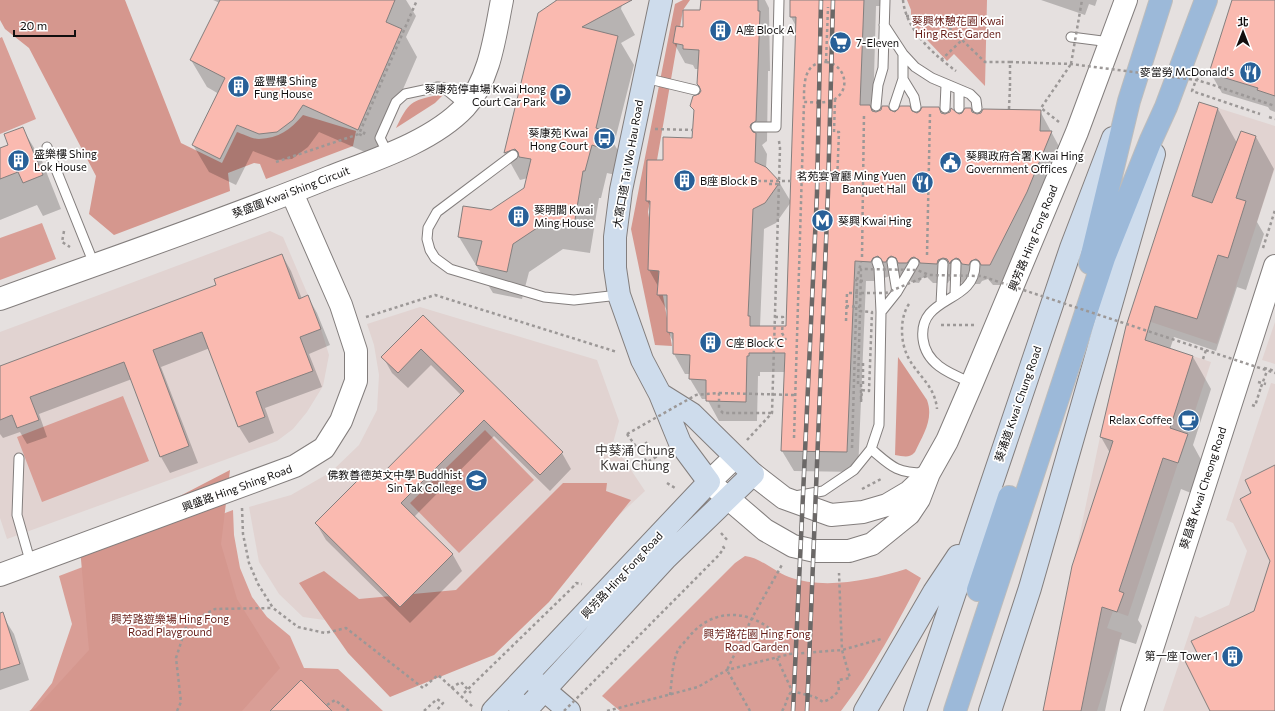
<svg xmlns="http://www.w3.org/2000/svg" width="1275" height="711" viewBox="0 0 1275 711" font-family="Commissioner,'Noto Sans TC',sans-serif">
  <style>
    .built { fill: #e1d3d1 }
    .green { fill: #d99e96 }
    .forest { fill: #d5978e }
    .shadow { fill: #0003 }
    .building { fill: #fabab0; stroke: #847f7e }
    .lines { fill: none; stroke-linecap: round; stroke-linejoin: round }
    .service-casing { stroke: #837e7d; stroke-width: 11 }
    .tertiary-casing { stroke: #837e7d; stroke-width: 24 }
    .secondary-casing { stroke: #837e7d; stroke-width: 24 }
    .primary-casing { stroke: #bcbcbc; stroke-width: 24 }
    .path { stroke: #9c9897; stroke-width: 2.5; stroke-dasharray: 3 3; stroke-linecap: butt }
    .service { stroke: #fff; stroke-width: 9 }
    .tertiary { stroke: #fff; stroke-width: 22 }
    .secondary { stroke: #cedcec; stroke-width: 22 }
    .primary { stroke: #9cb9d9; stroke-width: 22 }
    .rail-casing { stroke: #6b6867; stroke-width: 4.5 }
    .rail { stroke: #fff; stroke-width: 3; stroke-dasharray: 9; stroke-linecap: butt }
    .path-bridge { stroke: #9c9897; stroke-width: 2.5; stroke-dasharray: 3 3; stroke-linecap: butt }
    .labels { text-anchor: middle; stroke-width: 3.5; stroke-linejoin: round; paint-order: stroke }
    .park-label { font-size: 11px; fill: #651c16; stroke: #fff }
    .poi-label { font-size: 11px; fill: #110f0f; stroke: #fff; text-anchor: start }
    .street-label { font-size: 11px; fill: #110f0f; stroke: #fff }
    .quarter-label { font-size: 13px; fill: #3a3635; stroke: #fff }
  </style>
  <rect width="100%" height="100%" fill="#e5e0df"/>
  <path class="built" d="M 1199,102 L 1275,126 L 1275,168 L 1217,344 L 1130,315 Z
    M 270,231 L 283,237 L 308,295 L 290,303 L 303,336 L 321,329 L 329,355 L 323,386 L 307,412 L 293,429 L 277,441 L 7,539 L 0,518 L 0,332 Z
    M 420,307 L 597,360 L 619,421 L 613,443 L 645,491 L 568,563 L 361,625 L 303,617 L 279,594 L 259,562 L 249,507 L 291,495 L 331,472 L 359,445 L 377,410 L 379,375 L 374,345 L 367,324 Z
    M 1275,322 L 1275,364 L 1262,360 Z
    M 1124,333 L 1211,362 L 1128,616 L 1113,611 L 1107,628 L 1122,633 L 1097,711 L 1043,711 L 1100,437 Z
    M 1271,383 L 1275,384 L 1275,711 L 1163,711 L 1195,616 L 1200,618 L 1229,605 L 1247,551 L 1233,523 L 1226,520 Z"/>
  <path class="green" d="M 907,0 L 987,0 L 985,86 L 954,54 L 947,61 L 911,23 L 911,10 Z
    M 2,37 L 36,119 L 0,134 L 0,38 Z
    M 42,223 L 56,259 L 0,280 L 0,238 Z
    M 123,396 L 149,461 L 42,502 L 17,437 Z
    M 485,430 L 534,480 L 459,553 L 410,503 Z
    M 233,510 L 234,535 L 240,568 L 252,597 L 267,617 L 290,636 L 304,668 L 338,669 L 383,711 L 30,711 L 52,683 L 72,624 L 59,576 Z
    M 745,556 C 761,558 773,571 789,577 C 824,590 871,580 906,569 L 921,578 C 897,624 873,669 841,711 L 620,711 L 602,696 L 735,563 Z"/>
  <path class="forest" d="M 0,0 L 125,0 L 181,143 L 222,163 L 237,132 C 243,134 252,139 259,139 C 279,138 290,130 303,115 L 356,131 L 353,146 L 266,179 L 260,164 L 254,163 L 228,173 L 230,191 L 114,235 L 89,214 L 96,176 L 29,48 L 5,29 L 0,20 Z
    M 683,0 L 690,0 L 683,10 L 648,212 L 672,346 L 655,345 L 631,229 L 675,4 Z
    M 438,95 L 443,95 L 435,103 L 396,128 C 409,102 410,101 438,95 Z
    M 898,357 L 927,400 C 934,419 923,435 915,452 C 909,459 903,456 895,455 Z
    M 230,470 L 221,544 L 237,599 L 280,668 L 242,711 L 29,711 L 36,708 L 89,650 L 80,548 Z
    M 563,483 L 607,483 L 606,491 L 631,500 L 549,602 L 494,655 L 390,697 L 348,653 L 299,583 L 324,571 L 359,599 L 456,590 Z"/>
  <path class="shadow" d="M 213,0 L 406,0 L 416,16 L 406,37 L 417,57 L 374,156 L 319,132 L 308,147 L 292,159 L 276,160 L 253,151 L 236,185 L 209,172 L 193,145 L 219,94 L 207,87 L 191,60 L 220,3 Z
    M 555,0 L 623,0 L 621,9 L 635,35 L 621,43 L 634,65 L 614,144 L 624,160 L 620,176 L 607,173 L 601,198 L 599,198 L 590,253 L 563,249 L 529,272 L 522,299 L 493,293 L 459,237 L 491,211 L 525,188 L 528,178 L 520,180 L 505,153 L 539,14 L 556,2 Z
    M 702,0 L 765,0 L 769,8 L 770,71 L 768,71 L 767,141 L 762,145 L 767,154 L 766,168 L 779,182 L 791,202 L 776,223 L 764,229 L 760,327 L 787,327 L 797,28 L 791,17 L 791,0 L 886,0 L 886,6 L 876,6 L 873,112 L 917,114 L 938,108 L 942,114 L 958,115 L 970,109 L 973,113 L 977,115 L 1040,111 L 1062,152 L 1002,285 L 993,285 L 988,279 L 982,281 L 980,284 L 975,284 L 972,279 L 968,278 L 962,283 L 955,278 L 949,281 L 948,283 L 933,283 L 927,277 L 922,278 L 919,283 L 911,282 L 908,277 L 903,276 L 899,278 L 890,276 L 884,278 L 882,281 L 866,281 L 858,472 L 794,471 L 782,451 L 786,372 L 760,372 L 760,376 L 758,376 L 757,421 L 719,421 L 707,399 L 702,399 L 690,379 L 690,374 L 685,374 L 674,354 L 674,343 L 668,332 L 668,312 L 658,295 L 659,288 L 649,270 L 651,207 L 647,201 L 664,161 L 693,139 L 695,112 L 691,106 L 702,91 L 698,84 L 699,69 L 695,69 L 693,65 L 685,63 L 674,43 L 684,29 L 701,11 Z
    M 1041,0 L 1097,0 L 1095,6 L 1089,4 L 1085,15 Z
    M 1234,0 L 1275,0 L 1275,112 L 1270,110 L 1268,107 L 1222,93 L 1210,72 Z
    M 1200,103 L 1218,109 L 1237,143 L 1241,132 L 1256,137 L 1274,169 L 1257,222 L 1264,234 L 1246,290 L 1237,287 L 1216,351 L 1174,337 L 1170,349 L 1193,357 L 1211,389 L 1193,445 L 1205,467 L 1196,495 L 1181,489 L 1138,620 L 1142,626 L 1136,644 L 1120,639 L 1105,711 L 1043,711 L 1110,453 L 1101,437 Z
    M 22,128 L 42,161 L 61,209 L 43,216 L 37,205 L 0,220 L 0,149 L 9,146 Z
    M 282,255 L 291,271 L 302,299 L 308,297 L 317,313 L 330,345 L 309,354 L 322,387 L 265,408 L 274,433 L 249,443 L 239,427 L 210,348 L 161,367 L 198,463 L 170,473 L 161,457 L 132,379 L 39,414 L 47,437 L 27,444 L 20,432 L 3,438 L 0,434 L 0,367 L 217,285 Z
    M 423,316 L 562,453 L 571,469 L 550,491 L 494,436 L 414,517 L 453,555 L 462,571 L 410,623 L 326,540 L 316,523 L 375,482 L 461,395 L 431,365 L 408,388 L 392,373 L 383,357 Z
    M 4,618 L 14,634 L 29,680 L 0,690 L 0,619 Z"/>
  <path class="building" d="M 220,0 L 395,0 L 386,22 L 402,29 L 358,130 L 303,105 L 293,120 L 277,132 L 259,134 L 237,125 L 220,159 L 192,145 L 225,78 L 190,60 Z
    M 557,0 L 632,0 L 582,27 L 618,36 L 596,128 L 609,132 L 604,149 L 592,145 L 585,171 L 583,171 L 574,226 L 546,222 L 513,244 L 507,272 L 476,265 L 482,241 L 458,237 L 463,206 L 491,210 L 524,188 L 531,159 L 519,157 L 518,152 L 515,149 L 504,153 L 538,13 Z
    M 701,0 L 758,0 L 758,11 L 760,11 L 756,121 L 751,124 L 750,127 L 753,132 L 756,133 L 755,162 L 766,167 L 780,182 L 765,203 L 753,209 L 748,316 L 750,316 L 750,326 L 786,326 L 796,17 L 790,17 L 790,0 L 864,0 L 860,105 L 870,105 L 872,111 L 876,112 L 881,110 L 882,106 L 888,106 L 890,110 L 895,112 L 900,106 L 910,106 L 912,111 L 917,113 L 920,111 L 922,107 L 939,107 L 941,113 L 945,114 L 950,112 L 951,108 L 959,114 L 962,113 L 965,108 L 971,108 L 972,112 L 977,114 L 981,113 L 983,109 L 1041,110 L 1040,131 L 1052,131 L 1027,192 L 990,265 L 981,265 L 979,261 L 976,259 L 971,261 L 969,265 L 962,264 L 959,259 L 956,258 L 951,261 L 950,264 L 947,259 L 943,258 L 938,260 L 937,264 L 920,263 L 919,260 L 914,257 L 911,258 L 907,263 L 898,263 L 896,258 L 891,256 L 888,258 L 886,262 L 883,262 L 878,256 L 873,258 L 871,262 L 855,261 L 847,452 L 781,451 L 785,353 L 749,353 L 749,356 L 747,356 L 746,402 L 706,401 L 706,380 L 689,379 L 690,355 L 673,354 L 673,333 L 667,332 L 667,295 L 657,295 L 659,271 L 648,270 L 650,201 L 646,201 L 647,160 L 663,160 L 663,137 L 692,138 L 694,110 L 690,106 L 693,96 L 699,94 L 701,91 L 699,86 L 697,84 L 699,50 L 683,49 L 683,45 L 673,43 L 676,26 L 683,27 L 683,10 L 700,10 Z
    M 1232,0 L 1275,0 L 1275,96 L 1257,90 L 1258,88 L 1209,73 Z
    M 1199,102 L 1218,108 L 1192,196 L 1212,203 L 1241,131 L 1256,136 L 1236,198 L 1246,201 L 1228,258 L 1218,255 L 1197,319 L 1155,306 L 1145,340 L 1193,356 L 1170,428 L 1188,434 L 1178,463 L 1163,458 L 1119,591 L 1124,593 L 1117,612 L 1102,607 L 1081,711 L 1043,711 L 1072,566 L 1113,441 L 1100,437 L 1126,326 Z
    M 23,127 L 43,175 L 23,183 L 18,172 L 0,179 L 0,148 L 8,145 L 4,134 Z
    M 282,254 L 299,299 L 308,295 L 321,329 L 300,337 L 313,371 L 256,392 L 265,417 L 238,427 L 202,332 L 153,350 L 189,446 L 160,457 L 124,362 L 30,397 L 39,420 L 17,428 L 12,415 L 0,420 L 0,366 L 216,285 L 214,279 Z
    M 423,315 L 563,452 L 540,475 L 484,420 L 401,503 L 453,554 L 400,607 L 315,523 L 366,472 L 375,481 L 464,391 L 421,349 L 398,373 L 381,357 Z
    M 1275,465 L 1275,711 L 1210,711 L 1184,659 L 1197,653 L 1191,641 L 1254,611 L 1270,561 L 1240,499 L 1251,493 L 1245,480 Z
    M 3,612 L 20,664 L 0,670 L 0,613 Z
    M 301,680 L 332,711 L 270,711 Z"/>
  <g class="lines">
    <defs>
      <path id="service" d="M 884,25 L 903,54 L 915,67 L 932,78 L 970,94 L 976,100 L 977,108
        M 1071,37 L 1110,42
        M 645,78 L 695,90
        M 903,79 L 914,97 L 916,107
        M 959,90 L 959,108
        M 876,106 L 878,85 L 883,68 L 885,0
        M 894,106 L 903,79 L 903,54
        M 945,108 L 946,85
        M 756,127 L 776,127 L 779,0
        M 47,147 L 94,264
        M 388,154 L 380,138 L 396,102 L 405,94 L 438,87 L 444,88 L 466,106
        M 513,155 L 437,212 L 428,228 L 427,239 L 430,250 L 435,258 L 450,269 L 544,297 L 574,300 L 619,295
        M 892,262 L 897,292
        M 955,295 L 956,264
        M 941,304 L 943,264
        M 881,312 L 897,292 L 914,263
        M 972,383 C 951,374 926,365 923,339 C 918,295 975,304 975,265
        M 871,449 C 891,466 896,473 924,473
        M 19,458 L 17,515 L 31,564
        M 795,496 L 823,491 L 854,470 L 871,449 L 879,425 L 881,312 L 879,268 L 877,262"/>
      <path id="tertiary" d="M 0,299 C 110,259 222,221 330,177 C 374,160 432,142 465,107 C 490,80 495,35 502,0
        M 735,457 L 709,482 L 765,530 L 793,546 L 815,551 L 849,551 L 872,544 L 909,514 L 919,499 L 929,473 L 947,441 L 972,383 L 1077,132 L 1126,0
        M 753,474 L 784,498 L 831,515 L 863,512 L 887,505 L 909,492 L 926,476
        M 0,575 L 295,466 L 324,448 L 341,421 L 356,381 L 356,351 L 341,305 L 292,193
        M 1132,711 L 1275,266"/>
      <path id="secondary" d="M 535,682 L 569,711
        M 509,695 L 525,711 L 666,558 L 753,474 L 692,414 L 660,394
        M 493,711 L 709,482 L 680,443 L 660,394 L 642,360 L 619,295 L 615,268 L 615,237 L 621,190 L 661,0
        M 865,711 L 934,592 L 958,556
        M 915,711 L 1071,248 L 1113,138
        M 990,711 L 1030,588 L 1154,154"/>
      <path id="primary" d="M 1090,263 L 1129,101 L 1161,0
        M 978,590 L 1009,497
        M 955,711 L 1104,258 L 1151,140 L 1166,107 L 1206,0"/>
    </defs>
    <use href="#service" class="service-casing"/>
    <use href="#tertiary" class="tertiary-casing"/>
    <use href="#secondary" class="secondary-casing"/>
    <use href="#primary" class="primary-casing"/>
    <path class="path" d="M 903,0 C 906,30 933,54 956,71
      M 906,16 L 937,16 L 985,62 L 1010,62
      M 941,60 L 962,40
      M 826,62 C 844,64 852,88 835,99 C 826,104 814,102 804,102 C 804,85 803,62 826,62 Z
      M 826,62 L 828,7
      M 1207,83 L 1275,106
      M 835,99 L 834,132 L 839,132 L 837,182
      M 1009,109 L 1010,86
      M 1269,117 L 1275,119
      M 1059,122 L 1041,108 L 1071,64
      M 655,129 L 693,130
      M 359,134 L 363,136 L 365,131
      M 276,162 L 359,134 L 417,0
      M 769,184 L 779,184
      M 64,231 L 62,242 L 70,247
      M 1263,248 L 1275,210
      M 927,255 L 930,114
      M 862,257 L 864,114
      M 854,280 L 864,281
      M 909,304 C 904,311 902,321 902,330 C 902,371 934,376 937,409
      M 366,317 L 435,295 L 617,352
      M 775,317 L 783,317 L 782,333 L 786,340
      M 941,325 L 974,325
      M 774,339 L 786,340
      M 1203,359 L 1206,350
      M 1264,368 L 1275,371
      M 1258,382 L 1266,384
      M 858,384 L 860,311
      M 861,384 L 861,402
      M 863,384 L 863,360
      M 1252,405 L 1255,406 L 1261,387
      M 721,411 L 723,413 L 772,413
      M 627,434 L 647,462 L 656,457 L 644,440
      M 747,440 L 772,413 L 780,148 L 779,141
      M 852,448 L 857,280 L 861,262
      M 667,483 L 675,488
      M 862,489 L 883,478
      M 242,508 L 243,534 L 249,563 L 258,584 L 273,608 L 298,627 L 325,633 L 346,628 L 423,688 L 438,675 L 473,707
      M 721,533 L 729,542
      M 572,588 L 576,583 L 582,584
      M 777,658 L 792,691 L 815,697 L 823,702 L 830,699 L 839,691 L 838,680 L 850,678 L 842,650 L 839,573
      M 602,673 L 719,555 L 724,548 L 722,545
      M 451,688 L 461,682 L 471,693
      M 670,695 C 672,681 672,663 678,650 C 680,646 685,642 688,638 C 718,599 770,613 790,654
      M 327,705 L 335,700 L 349,711
      M 177,711 L 181,702 L 176,658 L 187,624 L 215,609 L 273,608
      M 424,711 L 437,699 L 443,703 L 436,711
      M 607,711 L 698,687 L 727,670 L 790,654 L 842,650 L 881,639
      M 750,711 L 727,670 L 752,618 L 783,563
      M 782,711 C 787,704 786,697 792,691"/>
    <use href="#service" class="service"/>
    <use href="#tertiary" class="tertiary"/>
    <use href="#secondary" class="secondary"/>
    <use href="#primary" class="primary"/>
    <defs>
      <path id="rail" d="M 793,711 L 817,193 L 821,0
        M 807,711 L 828,193 L 833,0"/>
    </defs>
    <use href="#rail" class="rail-casing"/>
    <use href="#rail" class="rail"/>
    <path class="path-bridge" d="M 1071,64 L 1082,0
      M 1209,73 L 1196,80 L 1192,91 L 1260,114
      M 1010,86 L 1010,62 L 1071,64 L 1196,80 L 1207,83
      M 752,181 L 792,181
      M 846,306 L 860,307
      M 846,321 L 847,293 L 886,293 L 929,275
      M 1261,387 L 1267,371
      M 719,393 L 795,395
      M 861,402 L 862,390 L 869,391 L 872,312 L 860,311 L 861,269 L 917,270 L 929,275 L 981,276 L 1275,373
      M 627,434 L 696,395 L 719,393 L 719,410
      M 794,438 L 804,102
      M 464,693 L 572,588
      M 564,711 L 602,673"/>
  </g>
  <defs>
    <symbol id="building-disc" viewBox="-11 -11 22 22"><circle r="9.5" fill="#286098" stroke="#fff"/><path d="M-4-6H4V6H1V3H-1V6H-4ZM-2.5-4.3h1.7v1.8h-1.7ZM.8-4.3h1.7v1.8H.8ZM-2.5-1h1.7V.8h-1.7ZM.8-1h1.7V.8H.8Z" fill="#fff"/></symbol>
    <symbol id="supermarket-disc" viewBox="-11 -11 22 22"><circle r="9.5" fill="#286098" stroke="#fff"/><path d="M-6-5.5h2.5l.6 2H6L4.5 2H-2.5L-4.4-4H-6ZM-1.5 3.2a1.3 1.3 0 1 0 .1 0ZM3 3.2a1.3 1.3 0 1 0 .1 0Z" fill="#fff"/></symbol>
    <symbol id="restaurant-disc" viewBox="-11 -11 22 22"><circle r="9.5" fill="#286098" stroke="#fff"/><path d="M-5-6h1v4h1v-4h1v4h1v-4h1v5L-1.5 .5V6h-2V.5L-5-1ZM5-6V6H3V1.5H1.5Q1.5-4 5-6Z" fill="#fff"/></symbol>
    <symbol id="parking-disc" viewBox="-11 -11 22 22"><circle r="9.5" fill="#286098" stroke="#fff"/><path d="M-3.5-5.5H1a3.5 3.5 0 0 1 0 7H-1V5.5H-3.5ZM-1-3.4V-.6H.8a1.4 1.4 0 0 0 0-2.8Z" fill="#fff"/></symbol>
    <symbol id="bus-disc" viewBox="-11 -11 22 22"><circle r="9.5" fill="#286098" stroke="#fff"/><path d="M-5-6H5V4H4V6H2V4H-2V6H-4V4H-5ZM-3.5-4V0h7V-4ZM-3.5 1.2v1.5H-2V1.2ZM2 1.2v1.5H3.5V1.2Z" fill="#fff"/></symbol>
    <symbol id="civic-disc" viewBox="-11 -11 22 22"><circle r="9.5" fill="#286098" stroke="#fff"/><path d="M-.6-6.5H3V-4.5H.6V-3L4-1V1h2V6H-6V1h2V-1L-.6-3ZM-1.2 2.5V6h2.4V2.5Z" fill="#fff"/></symbol>
    <symbol id="metro-disc" viewBox="-11 -11 22 22"><circle r="9.5" fill="#286098" stroke="#fff"/><path d="M-5.5 5V-5H-3L0 0L3-5H5.5V5H3V-.5L0 4L-3-.5V5Z" fill="#fff"/></symbol>
    <symbol id="cafe-disc" viewBox="-11 -11 22 22"><circle r="9.5" fill="#286098" stroke="#fff"/><path d="M-5.5-4.5H6V0H3Q3 3.5 0 3.5H-2.5Q-5.5 3.5-5.5 0ZM3-3.2v2h1.7v-2ZM-6 4.5H4V6H-6Z" fill="#fff"/></symbol>
    <symbol id="school-disc" viewBox="-11 -11 22 22"><circle r="9.5" fill="#286098" stroke="#fff"/><path d="M0-5L7-2L0 1L-7-2ZM-4 1L0 2.5L4 1V4Q0 6-4 4Z" fill="#fff"/></symbol>
  </defs>
  <g fill-rule="evenodd">
    <use href="#building-disc" x="708" y="18" width="25" height="25"/>
    <use href="#supermarket-disc" x="828" y="30" width="25" height="25"/>
    <use href="#restaurant-disc" x="1238" y="60" width="25" height="25"/>
    <use href="#building-disc" x="226" y="74" width="25" height="25"/>
    <use href="#parking-disc" x="548" y="82" width="25" height="25"/>
    <use href="#bus-disc" x="592" y="126" width="25" height="25"/>
    <use href="#building-disc" x="6" y="148" width="25" height="25"/>
    <use href="#civic-disc" x="938" y="150" width="25" height="25"/>
    <use href="#building-disc" x="672" y="168" width="25" height="25"/>
    <use href="#restaurant-disc" x="910" y="170" width="25" height="25"/>
    <use href="#building-disc" x="506" y="204" width="25" height="25"/>
    <use href="#metro-disc" x="810" y="208" width="25" height="25"/>
    <use href="#building-disc" x="698" y="330" width="25" height="25"/>
    <use href="#cafe-disc" x="1176" y="408" width="25" height="25"/>
    <use href="#school-disc" x="464" y="468" width="25" height="25"/>
    <use href="#building-disc" x="1220" y="644" width="25" height="25"/>
  </g>
  <g class="labels">
    <g class="park-label">
      <text x="958" y="25">葵興休憩花園 Kwai<tspan x="958" dy="13">Hing Rest Garden</tspan></text>
      <text x="170" y="623">興芳路遊樂場 Hing Fong<tspan x="170" dy="13">Road Playground</tspan></text>
      <text x="757" y="638">興芳路花園 Hing Fong<tspan x="757" dy="13">Road Garden</tspan></text>
    </g>
    <g class="poi-label">
      <text x="736" y="34">A座 Block A</text>
      <text x="856" y="47">7-Eleven</text>
      <text x="1234" y="76" text-anchor="end">麥當勞 McDonald's</text>
      <text x="254" y="85">盛豐樓 Shing<tspan x="254" dy="13">Fung House</tspan></text>
      <text x="546" y="93" text-anchor="end">葵康苑停車場 Kwai Hong<tspan x="546" dy="13">Court Car Park</tspan></text>
      <text x="588" y="137" text-anchor="end">葵康苑 Kwai<tspan x="588" dy="13">Hong Court</tspan></text>
      <text x="34" y="158">盛樂樓 Shing<tspan x="34" dy="13">Lok House</tspan></text>
      <text x="966" y="160">葵興政府合署 Kwai Hing<tspan x="966" dy="13">Government Offices</tspan></text>
      <text x="906" y="180" text-anchor="end">茗苑宴會廳 Ming Yuen<tspan x="906" dy="13">Banquet Hall</tspan></text>
      <text x="700" y="185">B座 Block B</text>
      <text x="534" y="214">葵明閣 Kwai<tspan x="534" dy="13">Ming House</tspan></text>
      <text x="838" y="225">葵興 Kwai Hing</text>
      <text x="726" y="347">C座 Block C</text>
      <text x="1172" y="424" text-anchor="end">Relax Coffee</text>
      <text x="462" y="479" text-anchor="end">佛教善德英文中學 Buddhist<tspan x="462" dy="13">Sin Tak College</tspan></text>
      <text x="1218" y="660" text-anchor="end">第一座 Tower 1</text>
    </g>
    <g class="street-label">
      <text transform="translate(628 164) rotate(-80)" y="4">大窩口道 Tai Wo Hau Road</text>
      <text transform="translate(291 192) rotate(-21)" y="4">葵盛圍 Kwai Shing Circuit</text>
      <text transform="translate(1033 238) rotate(-68)" y="4">興芳路 Hing Fong Road</text>
      <text transform="translate(1018 404) rotate(-71)" y="4">葵涌道 Kwai Chung Road</text>
      <text transform="translate(237 488) rotate(-20)" y="4">興盛路 Hing Shing Road</text>
      <text transform="translate(1203 488) rotate(-72)" y="4">葵昌路 Kwai Cheong Road</text>
      <text transform="translate(622 575) rotate(-47)" y="4">興芳路 Hing Fong Road</text>
    </g>
    <g class="quarter-label">
      <text x="635" y="455">中葵涌 Chung<tspan x="635" dy="15">Kwai Chung</tspan></text>
    </g>
  </g>
  <g transform="translate(1243 32)" stroke="#ffffff" stroke-width="3" paint-order="stroke">
  <path d="M0-3L7 15L0 10L-7 15Z" fill="#110f0f"/>
  <text y="-6" font-size="11" font-weight="bold" text-anchor="middle" fill="#110f0f">北</text>
  </g>
  <path d="M14 30v6h61v-6" fill="none" stroke="#110f0f" stroke-width="2"/>
  <text x="20" y="30" font-size="12" fill="#110f0f" stroke="#ffffff" stroke-width="3" paint-order="stroke">20 m</text>
</svg>
